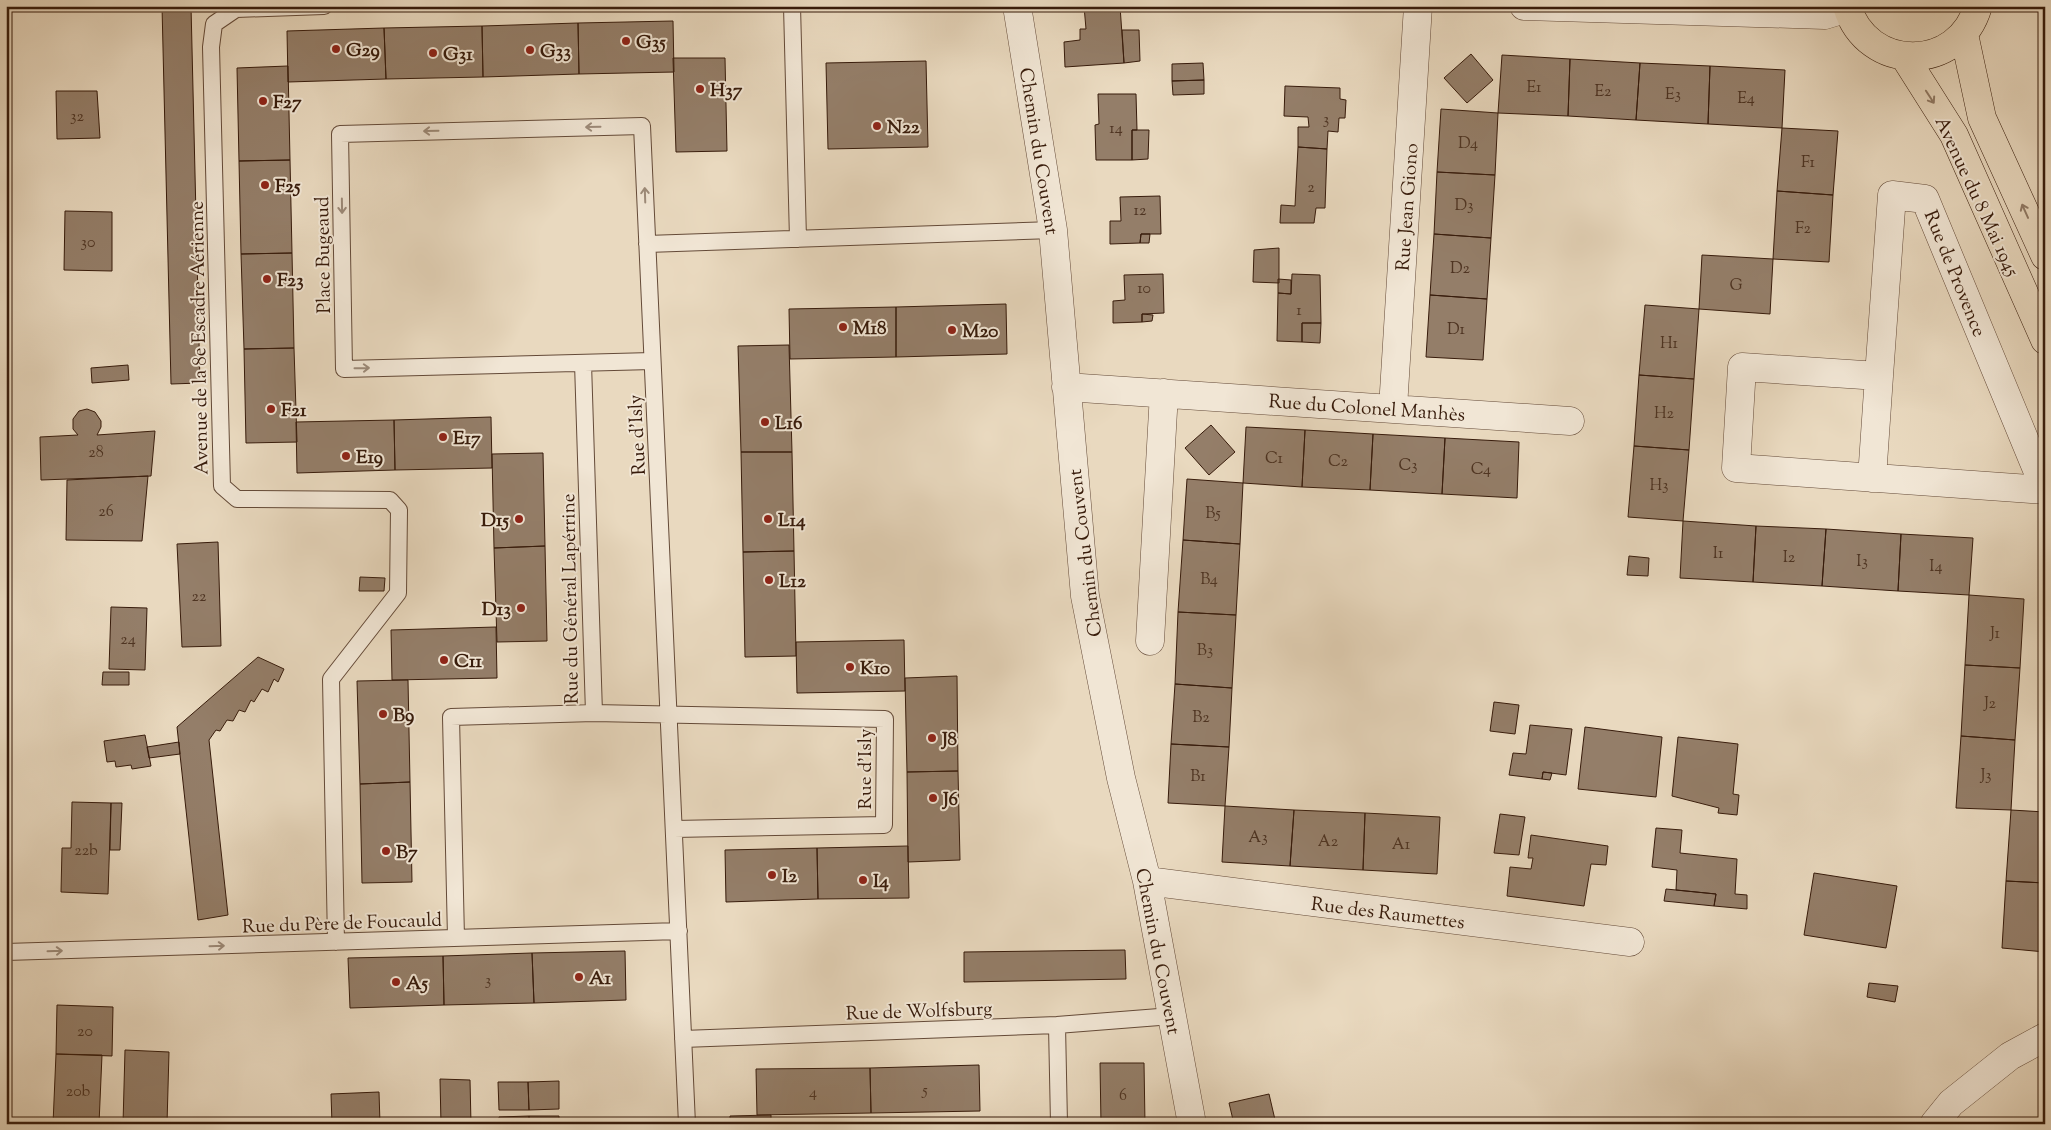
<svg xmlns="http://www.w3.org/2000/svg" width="2051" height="1130" viewBox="0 0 2051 1130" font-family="'Sorts Mill Goudy',serif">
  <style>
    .building { fill: #947e69; stroke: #371b0b }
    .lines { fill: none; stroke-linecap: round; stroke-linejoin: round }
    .lane-casing { stroke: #644a38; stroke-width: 18 }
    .street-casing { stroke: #644a38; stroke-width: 29 }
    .primary-casing { stroke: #371b0b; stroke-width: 29 }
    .lane { stroke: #f1e6d5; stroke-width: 16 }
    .street { stroke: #f1e6d5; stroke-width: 28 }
    .primary { stroke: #e9d9bf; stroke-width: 28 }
    .oneway { stroke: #907a65 }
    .oneway2 { stroke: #9d8b7a }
    .poi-dot { fill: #8f2418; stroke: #f1e6d5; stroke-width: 2 }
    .labels { text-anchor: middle; stroke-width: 4; stroke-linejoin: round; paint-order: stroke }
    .number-label { font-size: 16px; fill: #4e3422 }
    .poi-label { font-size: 19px; font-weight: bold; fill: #371b0b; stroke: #f1e6d5; text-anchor: start }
    .street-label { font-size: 19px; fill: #371b0b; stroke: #f1e6d5 }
  </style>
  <rect width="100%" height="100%" fill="#e9d9bf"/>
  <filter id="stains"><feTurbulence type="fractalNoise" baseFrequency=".004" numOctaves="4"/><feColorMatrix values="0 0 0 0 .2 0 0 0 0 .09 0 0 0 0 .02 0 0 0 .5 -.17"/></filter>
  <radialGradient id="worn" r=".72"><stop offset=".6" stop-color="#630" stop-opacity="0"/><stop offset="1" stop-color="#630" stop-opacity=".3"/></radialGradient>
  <path class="building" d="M 162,6 L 191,6 L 200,383 L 171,384 Z
    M 1084,6 L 1120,6 L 1124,63 L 1065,67 L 1064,42 L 1080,40 L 1080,29 L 1086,29 Z
    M 673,21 L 674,72 L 579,74 L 578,23 Z
    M 578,23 L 579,74 L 483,77 L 482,26 Z
    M 482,26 L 483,77 L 386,79 L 384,28 Z
    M 384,28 L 386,79 L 288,82 L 287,31 Z
    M 1122,30 L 1139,30 L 1140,61 L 1124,63 Z
    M 1471,54 L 1493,80 L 1467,103 L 1444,78 Z
    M 1502,55 L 1570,59 L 1568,116 L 1498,113 Z
    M 673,58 L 725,58 L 727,151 L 676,152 Z
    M 1570,59 L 1640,63 L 1636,120 L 1568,116 Z
    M 926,61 L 928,147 L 828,149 L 826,63 Z
    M 1203,63 L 1204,80 L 1172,81 L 1172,64 Z
    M 1640,63 L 1710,66 L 1708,124 L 1636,120 Z
    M 288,66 L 290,160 L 239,161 L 237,68 Z
    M 1710,66 L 1785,70 L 1782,128 L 1708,124 Z
    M 1204,80 L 1204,94 L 1173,95 L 1172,81 Z
    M 1285,86 L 1340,88 L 1340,99 L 1346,100 L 1345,118 L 1339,118 L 1338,132 L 1328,131 L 1327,149 L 1298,147 L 1298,127 L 1309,127 L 1308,117 L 1284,116 Z
    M 56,91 L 97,91 L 100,138 L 57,139 Z
    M 1098,94 L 1136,94 L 1137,130 L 1132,130 L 1132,160 L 1096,160 L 1095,125 L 1099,124 Z
    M 1441,109 L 1498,113 L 1495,175 L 1437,172 Z
    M 1782,128 L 1838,131 L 1833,195 L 1777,191 Z
    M 1132,130 L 1149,130 L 1148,159 L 1132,160 Z
    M 1298,147 L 1327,149 L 1325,208 L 1316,208 L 1314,223 L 1280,223 L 1281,205 L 1295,206 Z
    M 290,160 L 292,253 L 241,254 L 239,161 Z
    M 1437,172 L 1495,175 L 1491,238 L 1434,234 Z
    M 1777,191 L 1833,195 L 1829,262 L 1773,259 Z
    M 1160,196 L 1161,234 L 1141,234 L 1140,243 L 1110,244 L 1110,221 L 1121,221 L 1120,197 Z
    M 65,211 L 112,212 L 112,271 L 64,270 Z
    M 1141,234 L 1150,234 L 1149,243 L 1140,243 Z
    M 1434,234 L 1491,238 L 1487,299 L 1430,295 Z
    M 1279,248 L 1279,283 L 1253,282 L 1254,250 Z
    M 292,253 L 294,348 L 244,349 L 241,254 Z
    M 1702,255 L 1773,259 L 1770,314 L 1699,309 Z
    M 1163,274 L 1164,313 L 1142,314 L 1142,322 L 1113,323 L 1113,301 L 1125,300 L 1124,275 Z
    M 1292,274 L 1320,275 L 1321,323 L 1302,323 L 1302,342 L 1277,341 L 1278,293 L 1291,294 Z
    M 1278,279 L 1291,280 L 1291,294 L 1278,293 Z
    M 1430,295 L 1487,299 L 1483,360 L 1426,357 Z
    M 1006,304 L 1007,354 L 896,357 L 896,307 Z
    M 1645,305 L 1699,309 L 1694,379 L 1639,375 Z
    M 896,307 L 896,357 L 790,359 L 789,309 Z
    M 1142,314 L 1153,315 L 1152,321 L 1142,322 Z
    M 1302,323 L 1321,323 L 1320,343 L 1302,342 Z
    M 789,345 L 792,452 L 741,452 L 738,346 Z
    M 294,348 L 297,442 L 246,443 L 244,349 Z
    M 128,365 L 129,380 L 92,383 L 91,368 Z
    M 1639,375 L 1694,379 L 1689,450 L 1634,446 Z
    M 87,409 L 95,412 L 101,421 L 101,427 L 97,435 L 155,431 L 151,476 L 41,480 L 40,437 L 78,435 L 73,429 L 73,419 L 79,411 Z
    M 491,417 L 492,468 L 395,470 L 394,420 Z
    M 394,420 L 395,470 L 297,473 L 296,422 Z
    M 1211,425 L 1235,452 L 1209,475 L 1185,448 Z
    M 1246,427 L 1305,430 L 1302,487 L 1243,483 Z
    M 1305,430 L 1373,434 L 1370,490 L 1302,487 Z
    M 1373,434 L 1445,438 L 1442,494 L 1370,490 Z
    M 1445,438 L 1519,442 L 1517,498 L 1442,494 Z
    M 1634,446 L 1689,450 L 1683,521 L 1628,517 Z
    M 741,452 L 792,452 L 794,551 L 743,552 Z
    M 543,453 L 545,546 L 494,548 L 492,454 Z
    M 148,476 L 142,541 L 66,540 L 67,480 Z
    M 1187,479 L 1243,483 L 1240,544 L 1183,540 Z
    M 1683,521 L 1756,526 L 1753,582 L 1680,578 Z
    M 1756,526 L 1826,529 L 1822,586 L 1753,582 Z
    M 1826,529 L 1901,534 L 1898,591 L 1822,586 Z
    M 1901,534 L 1973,538 L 1969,595 L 1898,591 Z
    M 1183,540 L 1240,544 L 1236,615 L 1178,612 Z
    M 218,542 L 221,646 L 182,647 L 177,544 Z
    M 545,546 L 547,641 L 497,642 L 494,548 Z
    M 794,551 L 796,656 L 745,657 L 743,552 Z
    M 1629,556 L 1649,558 L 1648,576 L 1627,575 Z
    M 360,577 L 385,578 L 384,591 L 359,591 Z
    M 1969,595 L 2024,599 L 2020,668 L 1965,665 Z
    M 111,607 L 147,608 L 145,670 L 109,669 Z
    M 1178,612 L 1236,615 L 1232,688 L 1175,684 Z
    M 496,627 L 497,678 L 392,680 L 391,630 Z
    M 904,640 L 905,691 L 797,693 L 796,642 Z
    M 258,657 L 284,669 L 278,682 L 274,679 L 268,692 L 262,689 L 254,702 L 251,700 L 245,712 L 239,710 L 233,721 L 227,720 L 220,731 L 216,730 L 209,740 L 228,915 L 198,920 L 177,727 Z
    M 1965,665 L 2020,668 L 2015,740 L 1961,736 Z
    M 103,672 L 129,672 L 129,685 L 102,685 Z
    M 957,676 L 958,771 L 907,772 L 905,678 Z
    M 408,680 L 410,782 L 360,784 L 357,681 Z
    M 1175,684 L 1232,688 L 1229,747 L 1171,744 Z
    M 1494,702 L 1519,705 L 1515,734 L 1490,731 Z
    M 1530,725 L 1572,729 L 1566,775 L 1543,772 L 1542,779 L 1509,775 L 1513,753 L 1526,754 Z
    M 1585,727 L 1662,737 L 1656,797 L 1578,789 Z
    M 145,735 L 151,766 L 132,769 L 131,765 L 116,767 L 115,761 L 107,762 L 104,741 Z
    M 1961,736 L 2015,740 L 2011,810 L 1956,808 Z
    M 1678,737 L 1738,744 L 1733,794 L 1739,795 L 1737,815 L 1718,813 L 1719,808 L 1672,796 Z
    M 179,742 L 180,754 L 149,758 L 147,747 Z
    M 1171,744 L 1229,747 L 1225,806 L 1168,803 Z
    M 958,771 L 960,860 L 908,862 L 907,772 Z
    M 1543,772 L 1552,773 L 1550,780 L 1542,779 Z
    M 410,782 L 412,882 L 362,883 L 360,784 Z
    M 72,802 L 111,803 L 108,894 L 61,892 L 62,848 L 71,848 Z
    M 111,803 L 122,803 L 120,850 L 110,850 Z
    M 1225,806 L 1294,810 L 1290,866 L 1222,862 Z
    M 1294,810 L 1365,813 L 1363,870 L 1290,866 Z
    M 2011,810 L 2045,812 L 2045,883 L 2006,881 Z
    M 1365,813 L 1440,817 L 1437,874 L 1363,870 Z
    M 1500,814 L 1525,817 L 1519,855 L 1494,853 Z
    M 1656,828 L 1682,830 L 1680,853 L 1737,859 L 1735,894 L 1747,895 L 1747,909 L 1714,906 L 1716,894 L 1676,890 L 1677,870 L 1652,867 Z
    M 1531,835 L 1608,846 L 1606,865 L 1591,864 L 1584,906 L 1507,896 L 1510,867 L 1531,869 L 1533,858 L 1528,858 Z
    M 908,846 L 909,898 L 818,899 L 817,848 Z
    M 817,848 L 818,899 L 726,902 L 725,850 Z
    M 1814,873 L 1897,886 L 1886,948 L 1804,935 Z
    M 2006,881 L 2045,883 L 2045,952 L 2002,948 Z
    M 1666,889 L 1716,894 L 1714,906 L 1664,901 Z
    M 1125,950 L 1126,979 L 964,982 L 964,952 Z
    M 625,951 L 626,1000 L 534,1003 L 532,953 Z
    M 532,953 L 534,1003 L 444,1005 L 443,956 Z
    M 443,956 L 444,1005 L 350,1008 L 348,958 Z
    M 1869,983 L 1898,986 L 1895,1002 L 1867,997 Z
    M 57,1005 L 113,1007 L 112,1056 L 56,1054 Z
    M 125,1050 L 169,1052 L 167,1124 L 123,1124 Z
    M 56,1054 L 102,1055 L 99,1124 L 53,1124 Z
    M 1100,1063 L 1144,1063 L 1145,1124 L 1101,1124 Z
    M 979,1065 L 980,1111 L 871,1113 L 870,1068 Z
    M 870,1068 L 871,1113 L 757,1115 L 756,1069 Z
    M 440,1079 L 470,1080 L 471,1124 L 441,1124 Z
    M 559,1081 L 559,1109 L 529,1110 L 528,1082 Z
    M 498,1082 L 528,1082 L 529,1110 L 499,1110 Z
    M 379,1092 L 380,1124 L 332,1124 L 331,1094 Z
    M 1269,1094 L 1276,1124 L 1234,1124 L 1229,1103 Z
    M 771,1115 L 771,1124 L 730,1124 L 730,1116 Z
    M 529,1116 L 559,1116 L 559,1124 L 529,1124 Z
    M 529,1116 L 529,1124 L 499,1124 L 499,1117 Z"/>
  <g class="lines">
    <defs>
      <path id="lane" d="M 324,6 L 236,9 L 214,24 L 211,47 L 222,486 L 237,499 L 390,500 L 399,510 L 398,593 L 331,679 L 336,942
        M 792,6 L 798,239
        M 647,244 L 1053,230
        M 652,361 L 344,369 L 340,134 L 642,126 L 687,1124
        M 583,363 L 594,713
        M 456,938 L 451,717 L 594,713 L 885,719 L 884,825 L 674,829
        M 6,952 L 679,931
        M 1057,1025 L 1059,1124
        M 683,1039 L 1057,1025 L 1172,1016"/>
      <path id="street" d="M 1017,6 L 1053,230 L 1085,596 L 1121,778 L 1147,881 L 1192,1124
        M 1524,6 L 1825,15 L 1848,8
        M 1066,387 L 1570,421
        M 1393,408 L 1418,6
        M 1872,478 L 1879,376
        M 2045,489 L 1925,199 L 1892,195 L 1879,376 L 1742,367 L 1736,468 L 2045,490
        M 1150,641 L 1164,393
        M 1147,881 L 1630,942
        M 1934,1124 L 1951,1103 L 2010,1056 L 2045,1037"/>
      <path id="primary" d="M 1847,6 C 1867,73 1959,73 1978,6
        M 1964,34 L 1982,118 L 2045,256
        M 1904,56 L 1954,135 L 2045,340"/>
    </defs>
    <use href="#lane" class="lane-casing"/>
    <use href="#street" class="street-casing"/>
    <use href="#primary" class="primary-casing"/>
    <use href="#lane" class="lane"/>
    <use href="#street" class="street"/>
    <use href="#primary" class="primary"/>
  </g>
  <defs><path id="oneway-shaft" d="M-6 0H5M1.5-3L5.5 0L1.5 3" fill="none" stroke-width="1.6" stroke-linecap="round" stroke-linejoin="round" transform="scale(1.25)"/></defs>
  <g class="oneway">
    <use href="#oneway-shaft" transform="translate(1930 97) rotate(57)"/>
    <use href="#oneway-shaft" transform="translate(2025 211) rotate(-114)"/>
  </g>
  <g class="oneway2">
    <use href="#oneway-shaft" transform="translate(593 127) rotate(179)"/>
    <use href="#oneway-shaft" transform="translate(431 131) rotate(179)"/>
    <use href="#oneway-shaft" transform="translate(645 195) rotate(-92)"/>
    <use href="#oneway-shaft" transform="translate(342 206) rotate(89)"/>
    <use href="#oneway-shaft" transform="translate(362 368) rotate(-1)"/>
    <use href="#oneway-shaft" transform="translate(217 946) rotate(-2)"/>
    <use href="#oneway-shaft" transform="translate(55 951) rotate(-2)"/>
  </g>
  <g class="poi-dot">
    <circle cx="626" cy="41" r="5"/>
    <circle cx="336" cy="49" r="5"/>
    <circle cx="530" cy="50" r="5"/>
    <circle cx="433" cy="53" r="5"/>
    <circle cx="700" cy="89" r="5"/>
    <circle cx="263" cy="101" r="5"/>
    <circle cx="877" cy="126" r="5"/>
    <circle cx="265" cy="185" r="5"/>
    <circle cx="267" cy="279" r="5"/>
    <circle cx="843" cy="327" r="5"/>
    <circle cx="952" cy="330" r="5"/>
    <circle cx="271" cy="409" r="5"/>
    <circle cx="765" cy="422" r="5"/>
    <circle cx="443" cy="437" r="5"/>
    <circle cx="346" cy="456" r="5"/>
    <circle cx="519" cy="519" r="5"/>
    <circle cx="768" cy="519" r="5"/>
    <circle cx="769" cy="580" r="5"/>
    <circle cx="521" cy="608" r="5"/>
    <circle cx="444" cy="660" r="5"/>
    <circle cx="850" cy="667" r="5"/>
    <circle cx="383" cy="714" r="5"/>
    <circle cx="932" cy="738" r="5"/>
    <circle cx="933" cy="798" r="5"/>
    <circle cx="386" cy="851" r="5"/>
    <circle cx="772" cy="875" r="5"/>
    <circle cx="863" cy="880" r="5"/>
    <circle cx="579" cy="977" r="5"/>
    <circle cx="396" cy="982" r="5"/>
  </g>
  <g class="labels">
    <g class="number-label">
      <text x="1534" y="92">E1</text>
      <text x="1603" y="96">E2</text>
      <text x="1673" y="99">E3</text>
      <text x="1746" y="103">E4</text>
      <text x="77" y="121">32</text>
      <text x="1326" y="124">3</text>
      <text x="1116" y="133">14</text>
      <text x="1468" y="148">D4</text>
      <text x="1808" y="167">F1</text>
      <text x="1311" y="192">2</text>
      <text x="1464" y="210">D3</text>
      <text x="1140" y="215">12</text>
      <text x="1803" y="233">F2</text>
      <text x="88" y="247">30</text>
      <text x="1460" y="273">D2</text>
      <text x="1736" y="290">G</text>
      <text x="1144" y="293">10</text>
      <text x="1299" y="315">1</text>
      <text x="1456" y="334">D1</text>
      <text x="1669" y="348">H1</text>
      <text x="1664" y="418">H2</text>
      <text x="96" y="457">28</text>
      <text x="1274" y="463">C1</text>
      <text x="1338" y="466">C2</text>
      <text x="1408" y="470">C3</text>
      <text x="1481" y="474">C4</text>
      <text x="1659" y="490">H3</text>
      <text x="106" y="516">26</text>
      <text x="1213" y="518">B5</text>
      <text x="1718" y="558">I1</text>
      <text x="1789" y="562">I2</text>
      <text x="1862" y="566">I3</text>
      <text x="1936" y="571">I4</text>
      <text x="1209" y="584">B4</text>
      <text x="199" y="601">22</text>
      <text x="1995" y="638">J1</text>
      <text x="128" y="644">24</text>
      <text x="1205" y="655">B3</text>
      <text x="1990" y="708">J2</text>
      <text x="1201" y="722">B2</text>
      <text x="1986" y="780">J3</text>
      <text x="1198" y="781">B1</text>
      <text x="1258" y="842">A3</text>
      <text x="1328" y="846">A2</text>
      <text x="1401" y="849">A1</text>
      <text x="86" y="855">22b</text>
      <text x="488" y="985">3</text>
      <text x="85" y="1036">20</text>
      <text x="925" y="1095">5</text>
      <text x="78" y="1096">20b</text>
      <text x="813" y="1097">4</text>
      <text x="1123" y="1100">6</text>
    </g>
    <g class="poi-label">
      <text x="636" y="48">G35</text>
      <text x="346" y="56">G29</text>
      <text x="540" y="57">G33</text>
      <text x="443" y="60">G31</text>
      <text x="710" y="96">H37</text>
      <text x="273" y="108">F27</text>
      <text x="887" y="133">N22</text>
      <text x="275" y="192">F25</text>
      <text x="277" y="286">F23</text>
      <text x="853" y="334">M18</text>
      <text x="962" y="337">M20</text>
      <text x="281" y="416">F21</text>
      <text x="775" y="429">L16</text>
      <text x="453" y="444">E17</text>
      <text x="356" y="463">E19</text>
      <text x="509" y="526" text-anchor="end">D15</text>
      <text x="778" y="526">L14</text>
      <text x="779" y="587">L12</text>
      <text x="511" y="615" text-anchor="end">D13</text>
      <text x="454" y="667">C11</text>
      <text x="860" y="674">K10</text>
      <text x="393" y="721">B9</text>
      <text x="942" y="745">J8</text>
      <text x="943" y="805">J6</text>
      <text x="396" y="858">B7</text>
      <text x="782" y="882">I2</text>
      <text x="873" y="887">I4</text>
      <text x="589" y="984">A1</text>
      <text x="406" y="989">A5</text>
    </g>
    <g class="street-label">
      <text transform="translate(1040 151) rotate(81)" y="7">Chemin du Couvent</text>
      <text transform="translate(1978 196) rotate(65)" y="7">Avenue du 8 Mai 1945</text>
      <text transform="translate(1406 207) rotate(-86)" y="7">Rue Jean Giono</text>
      <text transform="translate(322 255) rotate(-91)" y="7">Place Bugeaud</text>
      <text transform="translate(1956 273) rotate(68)" y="7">Rue de Provence</text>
      <text transform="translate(198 338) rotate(-91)" y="7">Avenue de la 8e Escadre Aérienne</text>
      <text transform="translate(1367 407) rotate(4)" y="7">Rue du Colonel Manhès</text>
      <text transform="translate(636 435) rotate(-93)" y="7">Rue d'Isly</text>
      <text transform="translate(1084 553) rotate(-97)" y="7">Chemin du Couvent</text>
      <text transform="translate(569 599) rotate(-91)" y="7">Rue du Général Lapérrine</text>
      <text transform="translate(864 769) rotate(-90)" y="7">Rue d'Isly</text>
      <text transform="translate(1388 912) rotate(7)" y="7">Rue des Raumettes</text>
      <text transform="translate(342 922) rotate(-2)" y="7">Rue du Père de Foucauld</text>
      <text transform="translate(1159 951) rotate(79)" y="7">Chemin du Couvent</text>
      <text transform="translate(919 1010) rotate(-2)" y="7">Rue de Wolfsburg</text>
    </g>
  </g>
  <rect width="2051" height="1130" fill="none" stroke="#e9d9bf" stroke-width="25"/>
  <rect x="8" y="8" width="2036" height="1115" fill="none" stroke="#371b0b" stroke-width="2.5"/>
  <rect x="12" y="12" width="2026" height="1105" fill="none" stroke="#371b0b"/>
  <rect width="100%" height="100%" filter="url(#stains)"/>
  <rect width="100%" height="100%" fill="url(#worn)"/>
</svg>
